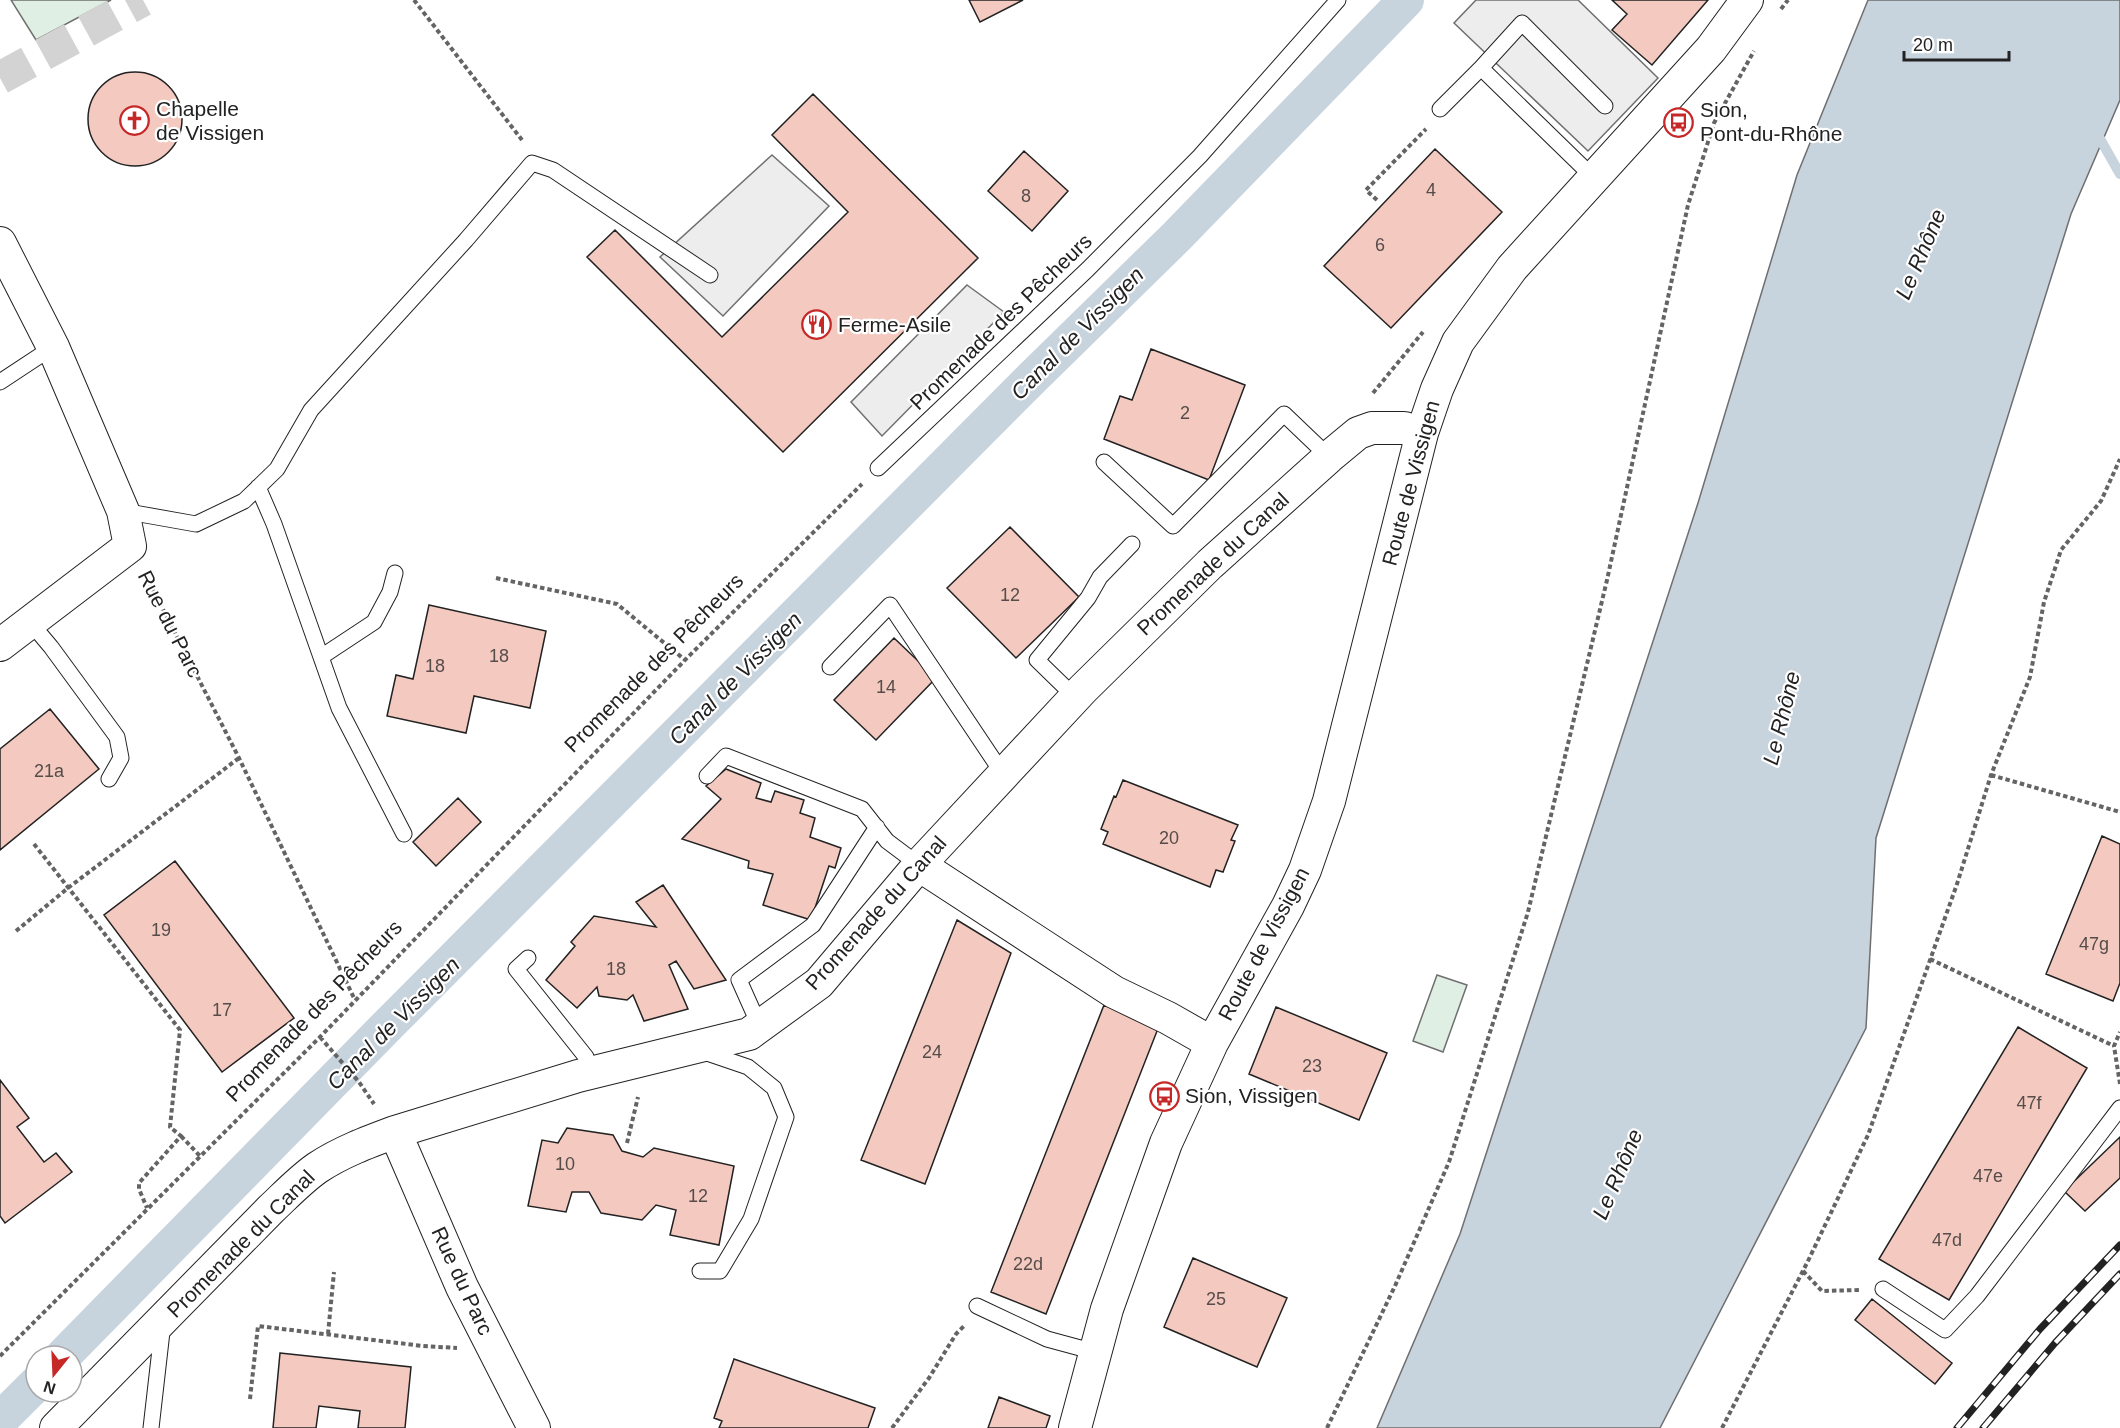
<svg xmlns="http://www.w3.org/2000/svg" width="2120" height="1428" viewBox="0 0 2120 1428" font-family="Arial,sans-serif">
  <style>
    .green { fill: #e0efe3; stroke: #6f6f6f; stroke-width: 1.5 }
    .parking { fill: #ededed; stroke: #6f6f6f; stroke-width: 1.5 }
    .water { fill: #c7d3dd; stroke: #6f6f6f; stroke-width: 1.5 }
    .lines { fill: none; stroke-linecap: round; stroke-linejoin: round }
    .stream { stroke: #c7d3dd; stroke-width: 10 }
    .canal { stroke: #c7d3dd; stroke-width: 36 }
    .building { fill: #f3c9c0; stroke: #222; stroke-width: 1.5 }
    .highway-tunnel { stroke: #d3d3d3; stroke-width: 33; stroke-dasharray: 33 16; stroke-linecap: butt }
    .lane-casing { stroke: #222; stroke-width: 17 }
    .street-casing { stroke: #222; stroke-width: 34 }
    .path { stroke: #646464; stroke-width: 4; stroke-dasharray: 4.5 3; stroke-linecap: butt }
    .lane { stroke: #fff; stroke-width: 15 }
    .street { stroke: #fff; stroke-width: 32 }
    .rail-casing { stroke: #222; stroke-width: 7 }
    .rail { stroke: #fff; stroke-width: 4.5; stroke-dasharray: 14; stroke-linecap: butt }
    .labels { text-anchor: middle; stroke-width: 4.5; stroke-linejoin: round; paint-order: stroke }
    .number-label { font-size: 18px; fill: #564c4a }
    .poi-label { font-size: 21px; fill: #222; stroke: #fff; text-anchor: start }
    .street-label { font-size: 21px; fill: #222; stroke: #fff }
    .water-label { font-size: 22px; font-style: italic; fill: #222; stroke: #fff }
  </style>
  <rect width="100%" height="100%" fill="#fff"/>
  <path class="green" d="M 11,0 L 111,0 L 36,40 Z
    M 1437,975 L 1467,985 L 1443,1052 L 1413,1041 Z"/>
  <path class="parking" d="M 1476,0 L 1578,0 L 1658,78 L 1588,151 L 1454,23 Z
    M 772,155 L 829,206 L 723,316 L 660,257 Z
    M 967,285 L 1004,312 L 882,436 L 851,402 Z"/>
  <path class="water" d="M 1868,0 L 2120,0 L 2120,100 L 2071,214 L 1876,838 L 1866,1028 L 1660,1428 L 1377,1428 L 1460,1234 L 1698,503 L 1797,175 Z"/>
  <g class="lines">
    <path class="stream" d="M 2095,130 L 2120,174"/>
    <path class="canal" d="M 63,1356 L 391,1022 L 1030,380 L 1177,236 L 1406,0
      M 0,1420 L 36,1384"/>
  </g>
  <path class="building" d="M 969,0 L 1023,0 L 980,22 Z
    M 1612,0 L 1708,0 L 1652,65 L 1612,30 L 1627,14 Z
    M88 119a47 47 0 1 1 94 0a47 47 0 1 1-94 0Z
    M 813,94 L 978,258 L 783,452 L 587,257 L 615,230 L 722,337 L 848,212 L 772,135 Z
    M 1435,149 L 1502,212 L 1391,328 L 1324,266 Z
    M 1024,151 L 1068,191 L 1032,231 L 988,191 Z
    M 1151,349 L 1245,385 L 1209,480 L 1104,439 L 1120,396 L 1132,400 Z
    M 1010,527 L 1079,597 L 1016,658 L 947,588 Z
    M 429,605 L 546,631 L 530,708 L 474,696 L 466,733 L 387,716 L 396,675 L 413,679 Z
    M 894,638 L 936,678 L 876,740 L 834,700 Z
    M 50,709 L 99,769 L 0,850 L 0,749 Z
    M 726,769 L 761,783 L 756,798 L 771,802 L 775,791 L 804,800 L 800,813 L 815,818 L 810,837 L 841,848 L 835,868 L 829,866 L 811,920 L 763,905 L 773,874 L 748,868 L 749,861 L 682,839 L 721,799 L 706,786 Z
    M 1123,780 L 1238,825 L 1231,840 L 1235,841 L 1223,872 L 1216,870 L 1210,887 L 1103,844 L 1108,832 L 1101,829 L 1114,796 L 1116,797 Z
    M 458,798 L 481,822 L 436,866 L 413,842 Z
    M 2102,836 L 2120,844 L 2120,983 L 2113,1001 L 2046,974 Z
    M 175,861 L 294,1018 L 222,1072 L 104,915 Z
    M 663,885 L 726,980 L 694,989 L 676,961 L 669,965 L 688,1009 L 644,1021 L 633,995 L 627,1000 L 599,996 L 597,987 L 577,1008 L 546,980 L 575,946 L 571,942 L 594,916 L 656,927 L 636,902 Z
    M 957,920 L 1011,953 L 925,1184 L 861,1160 Z
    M 1104,1005 L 1159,1026 L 1046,1314 L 991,1292 Z
    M 1276,1007 L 1387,1053 L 1359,1120 L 1249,1074 Z
    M 2018,1027 L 2087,1068 L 1949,1300 L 1879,1259 Z
    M 0,1080 L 29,1118 L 17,1127 L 44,1162 L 56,1153 L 72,1172 L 5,1223 L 0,1216 Z
    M 567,1128 L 613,1135 L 622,1151 L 643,1157 L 654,1148 L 734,1166 L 719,1245 L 670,1235 L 676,1210 L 656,1205 L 642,1220 L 601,1213 L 589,1192 L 572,1192 L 566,1212 L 528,1206 L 542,1140 L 558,1143 Z
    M 2120,1137 L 2120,1178 L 2085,1211 L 2064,1191 Z
    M 1193,1258 L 1287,1298 L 1257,1367 L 1164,1327 Z
    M 1872,1299 L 1952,1363 L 1935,1384 L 1855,1320 Z
    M 280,1353 L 411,1367 L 405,1428 L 358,1428 L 360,1411 L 319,1406 L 316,1428 L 273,1428 Z
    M 734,1359 L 875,1408 L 868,1428 L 719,1428 L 722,1421 L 714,1418 Z
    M 999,1397 L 1050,1416 L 1046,1428 L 988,1428 Z"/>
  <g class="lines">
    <path class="highway-tunnel" d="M 0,78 L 143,0"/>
    <defs>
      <path id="lane" d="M 1481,68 L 1522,23 L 1605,106
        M 1440,109 L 1481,68 L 1594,178
        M 0,382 L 53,347
        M 1104,462 L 1173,526 L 1284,414 L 1329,457
        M 878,468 L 1088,269 L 1200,156 L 1338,0
        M 258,487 L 274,524 L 339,708 L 404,834
        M 123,511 L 196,524 L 244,501 L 277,469 L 311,410 L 466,240 L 532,163 L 553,170 L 710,275
        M 30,622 L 51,647 L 117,737 L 121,758 L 109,779
        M 321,657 L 374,622 L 390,592 L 395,573
        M 830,667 L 890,605 L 1003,774
        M 1075,697 L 1037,660 L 1088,598 L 1100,577 L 1132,544
        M 707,776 L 726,756 L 862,809 L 887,841 L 919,865
        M 528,958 L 516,969 L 586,1057 L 591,1073
        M 760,1027 L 739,980 L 813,925 L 877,827
        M 700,1271 L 720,1271 L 751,1219 L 786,1117 L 774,1088 L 748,1067 L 701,1051
        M 1883,1289 L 1945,1330 L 1977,1296 L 2120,1108
        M 977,1306 L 1047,1339 L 1095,1352
        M 151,1428 L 163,1323"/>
      <path id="street" d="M 0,243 L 53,347 L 123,511 L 130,546 L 0,645
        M 919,865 L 1114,992 L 1168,1018 L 1212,1043
        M 395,1132 L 462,1287 L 534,1428
        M 56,1428 L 271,1209 C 286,1195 300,1180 317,1168 C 341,1152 368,1142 395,1132 L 578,1076 L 749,1034 L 819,983 L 919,865 L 1083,689 L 1210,564 L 1329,457 L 1358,433 L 1372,428 L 1404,428 L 1422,433
        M 1075,1428 L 1107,1309 L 1166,1143 L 1212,1043 L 1288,906 L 1305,870 L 1329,801 L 1422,433 L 1437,389 L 1458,342 L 1512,268 L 1711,49 L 1747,0"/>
    </defs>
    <use href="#lane" class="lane-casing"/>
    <use href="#street" class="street-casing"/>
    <path class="path" d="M 414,0 L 522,140
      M 1781,9 L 1788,0
      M 1377,200 L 1366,190 L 1426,129
      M 1373,393 L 1423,332
      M 146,576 L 239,758 L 355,1000
      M 496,578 L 617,604 L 685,660
      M 1991,775 L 2120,812
      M 34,844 L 180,1030 L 170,1127 L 181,1136 L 139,1183 L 139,1189 L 147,1208
      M 16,931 L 68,888 L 239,758
      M 1930,959 L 2114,1046
      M 320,1037 L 359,1082 L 374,1104
      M 2120,1084 L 2114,1046 L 2120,1032
      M 181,1136 L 200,1156
      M 627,1143 L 638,1097
      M 1803,1271 L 1822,1291 L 1859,1290
      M 328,1334 L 334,1272
      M 0,1356 L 320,1037 L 685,660 L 862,484
      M 250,1399 L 258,1326 L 423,1346 L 457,1348
      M 892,1428 L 929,1378 L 956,1334 L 964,1326
      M 1327,1428 L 1395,1286 L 1449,1162 L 1528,912 L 1607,580 L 1688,205 L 1714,123 L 1754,51
      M 1722,1428 L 1808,1261 L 1868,1135 L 1957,884 L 1991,775 L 2030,677 L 2044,602 L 2061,550 L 2101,501 L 2120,459"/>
    <use href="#lane" class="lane"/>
    <use href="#street" class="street"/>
    <defs>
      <path id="rail" d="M 1957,1428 L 2040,1329 L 2120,1245
        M 1983,1428 L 2055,1343 L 2120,1274"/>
    </defs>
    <use href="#rail" class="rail-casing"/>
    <use href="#rail" class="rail"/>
  </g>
  <defs>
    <symbol id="church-ring" viewBox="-11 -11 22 22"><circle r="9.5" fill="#fff" stroke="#c62828" stroke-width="1.5"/><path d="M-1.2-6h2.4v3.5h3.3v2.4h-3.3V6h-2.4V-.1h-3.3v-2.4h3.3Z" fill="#c62828"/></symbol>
    <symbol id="bus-ring" viewBox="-11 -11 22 22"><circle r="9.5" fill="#fff" stroke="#c62828" stroke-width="1.5"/><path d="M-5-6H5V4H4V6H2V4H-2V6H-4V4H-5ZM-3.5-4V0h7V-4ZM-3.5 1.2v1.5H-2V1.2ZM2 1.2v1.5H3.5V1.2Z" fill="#c62828"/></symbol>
    <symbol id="restaurant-ring" viewBox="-11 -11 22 22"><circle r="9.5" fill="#fff" stroke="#c62828" stroke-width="1.5"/><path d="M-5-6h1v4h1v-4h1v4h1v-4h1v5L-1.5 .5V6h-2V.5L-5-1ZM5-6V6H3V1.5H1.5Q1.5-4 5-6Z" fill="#c62828"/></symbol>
  </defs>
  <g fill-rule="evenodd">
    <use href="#church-ring" x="118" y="104" width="33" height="33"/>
    <use href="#bus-ring" x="1662" y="106" width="33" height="33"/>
    <use href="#restaurant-ring" x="800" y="308" width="33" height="33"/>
    <use href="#bus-ring" x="1148" y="1080" width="33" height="33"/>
  </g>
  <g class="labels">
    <g class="number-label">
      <text x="1431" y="196">4</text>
      <text x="1026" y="202">8</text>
      <text x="1380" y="251">6</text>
      <text x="1185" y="419">2</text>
      <text x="1010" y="601">12</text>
      <text x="499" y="662">18</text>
      <text x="435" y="672">18</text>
      <text x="886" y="693">14</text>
      <text x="49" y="777">21a</text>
      <text x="1169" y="844">20</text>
      <text x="161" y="936">19</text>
      <text x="2094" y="950">47g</text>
      <text x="616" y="975">18</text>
      <text x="222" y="1016">17</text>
      <text x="932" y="1058">24</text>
      <text x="1312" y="1072">23</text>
      <text x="2029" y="1109">47f</text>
      <text x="565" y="1170">10</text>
      <text x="1988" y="1182">47e</text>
      <text x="698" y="1202">12</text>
      <text x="1947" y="1246">47d</text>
      <text x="1028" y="1270">22d</text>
      <text x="1216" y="1305">25</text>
    </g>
    <g class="poi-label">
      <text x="156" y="116">Chapelle<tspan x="156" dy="24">de Vissigen</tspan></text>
      <text x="1700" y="117">Sion,<tspan x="1700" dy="24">Pont-du-Rhône</tspan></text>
      <text x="838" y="332">Ferme-Asile</text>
      <text x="1185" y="1103">Sion, Vissigen</text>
    </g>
    <g class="street-label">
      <text transform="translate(1001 322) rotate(-44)" y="7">Promenade des Pêcheurs</text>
      <text transform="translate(1411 483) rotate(-75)" y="7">Route de Vissigen</text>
      <text transform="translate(1213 564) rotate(-43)" y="7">Promenade du Canal</text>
      <text transform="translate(170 624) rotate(63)" y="7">Rue du Parc</text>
      <text transform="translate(654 663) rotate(-45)" y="7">Promenade des Pêcheurs</text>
      <text transform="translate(876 913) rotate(-48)" y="7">Promenade du Canal</text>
      <text transform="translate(1264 944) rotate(-62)" y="7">Route de Vissigen</text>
      <text transform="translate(314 1011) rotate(-46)" y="7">Promenade des Pêcheurs</text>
      <text transform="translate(241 1244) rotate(-45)" y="7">Promenade du Canal</text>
      <text transform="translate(462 1281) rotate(65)" y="7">Rue du Parc</text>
    </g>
    <g class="water-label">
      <text transform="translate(1920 254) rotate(-67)" y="8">Le Rhône</text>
      <text transform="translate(1077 333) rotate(-45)" y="8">Canal de Vissigen</text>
      <text transform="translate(735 678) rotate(-45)" y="8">Canal de Vissigen</text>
      <text transform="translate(1781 718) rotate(-76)" y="8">Le Rhône</text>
      <text transform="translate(393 1023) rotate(-45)" y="8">Canal de Vissigen</text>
      <text transform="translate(1617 1174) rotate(-67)" y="8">Le Rhône</text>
    </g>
  </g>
  <g transform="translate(54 1374) rotate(198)"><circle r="28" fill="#ffffff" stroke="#a7a7a7" stroke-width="1.5"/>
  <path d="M0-4.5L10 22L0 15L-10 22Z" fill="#c62828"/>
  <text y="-9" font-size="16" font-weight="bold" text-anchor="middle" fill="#222222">N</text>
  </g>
  <path d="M1904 51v9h105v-9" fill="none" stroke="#222222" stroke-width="3"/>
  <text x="1913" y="51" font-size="18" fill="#222222" stroke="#ffffff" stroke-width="4.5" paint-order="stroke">20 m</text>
</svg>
